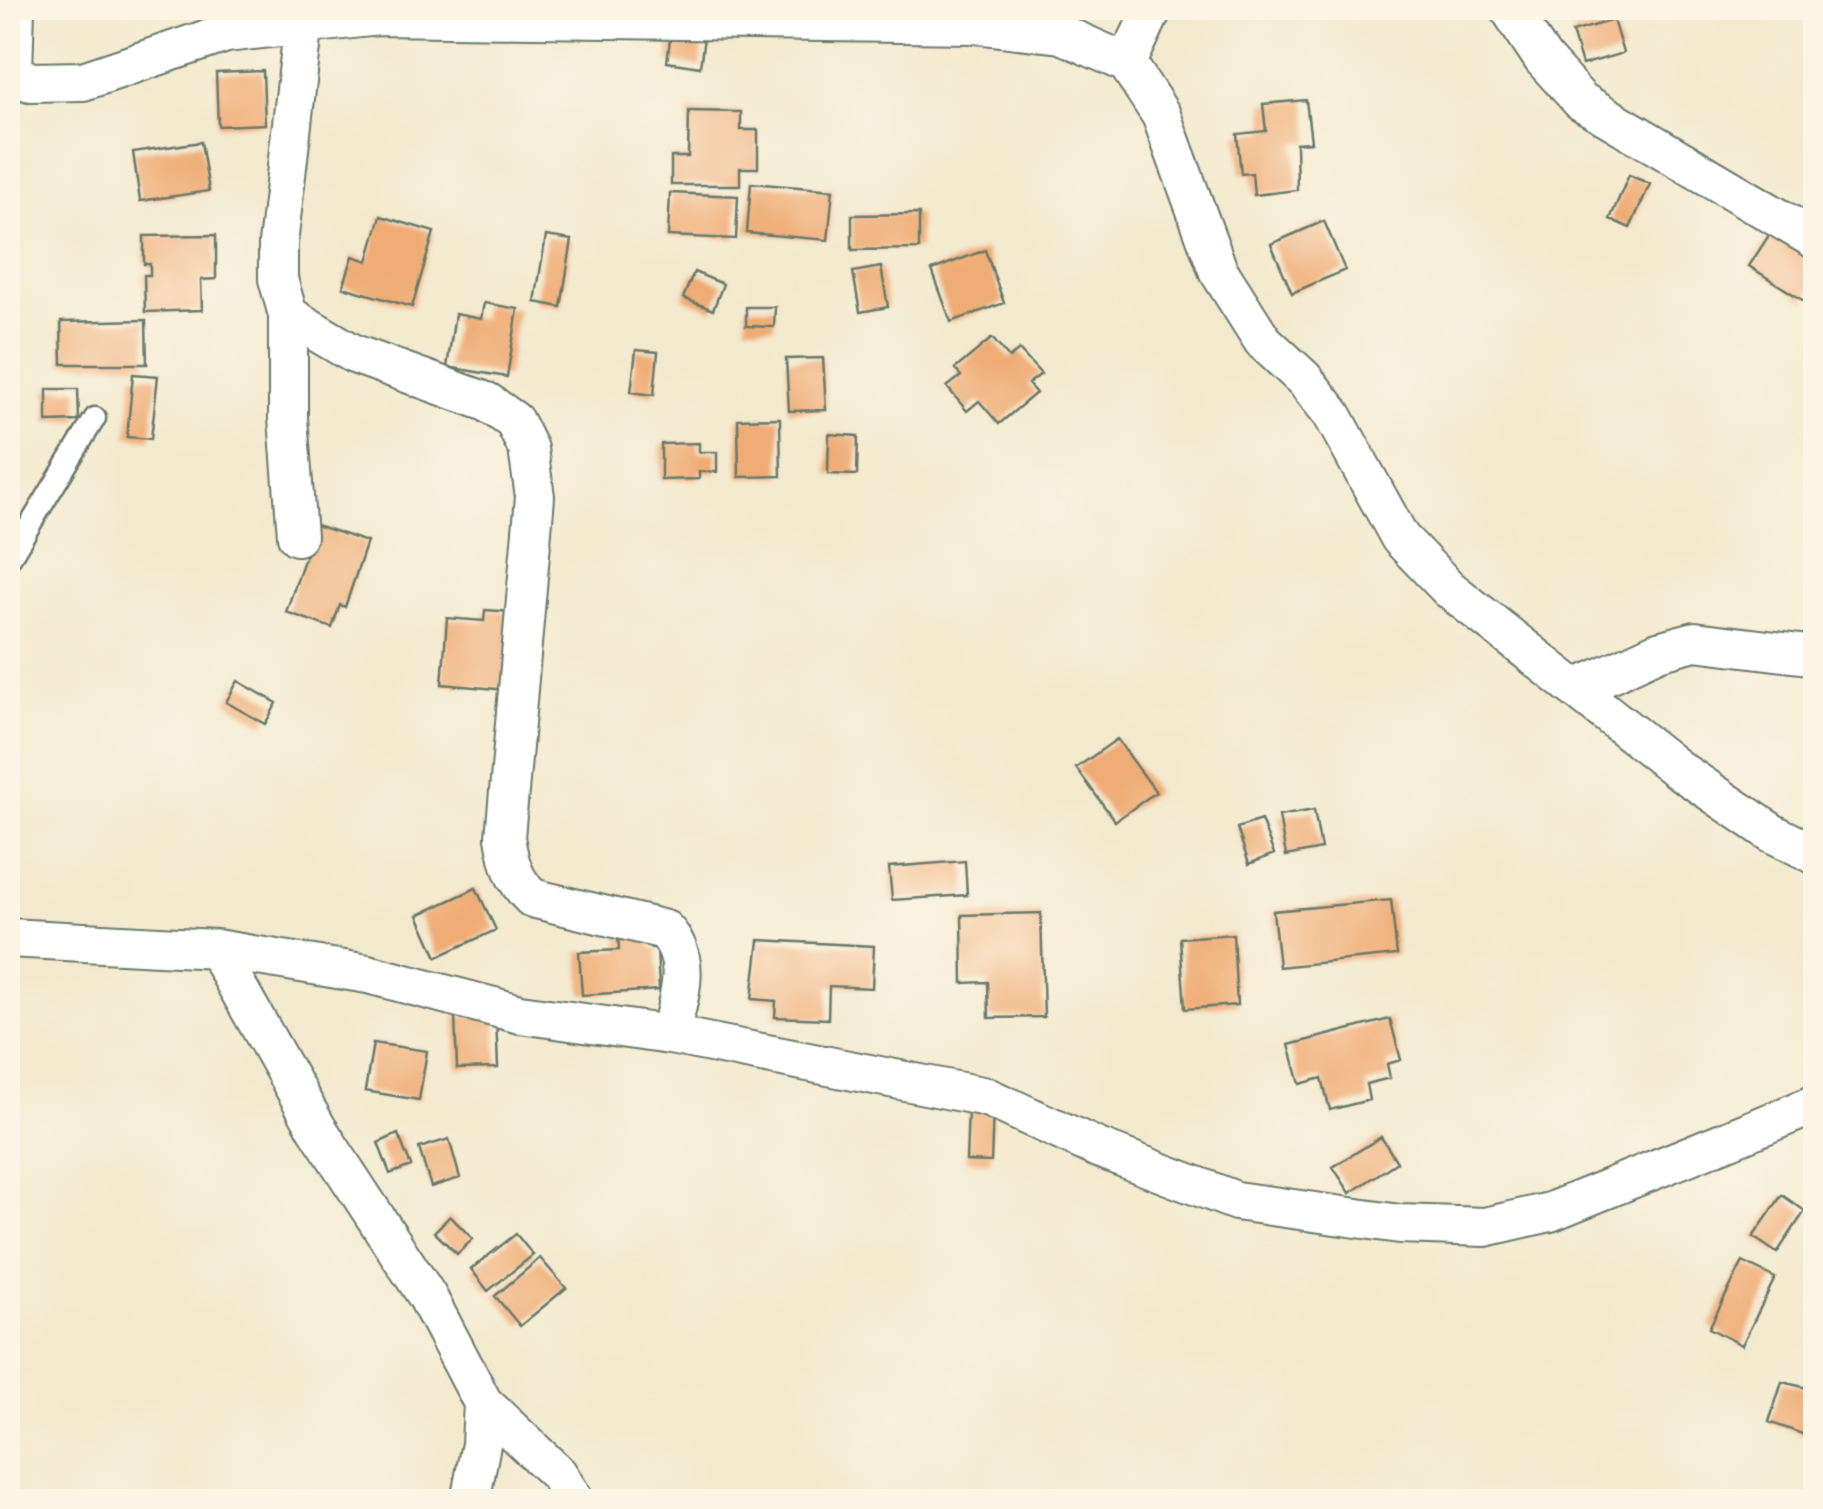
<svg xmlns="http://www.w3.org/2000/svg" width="1823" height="1509" viewBox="0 0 1823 1509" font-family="'IM FELL Great Primer',serif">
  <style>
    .building { fill: #efac75 }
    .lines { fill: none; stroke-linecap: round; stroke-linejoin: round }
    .service-casing { stroke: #69796a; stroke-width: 25 }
    .minor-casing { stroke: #69796a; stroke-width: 42 }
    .service { stroke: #fff; stroke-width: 20 }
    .minor { stroke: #fff; stroke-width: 38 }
  </style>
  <rect width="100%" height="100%" fill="#fcf5e5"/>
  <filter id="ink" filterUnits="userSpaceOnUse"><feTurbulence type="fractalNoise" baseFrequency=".01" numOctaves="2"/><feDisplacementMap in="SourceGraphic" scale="20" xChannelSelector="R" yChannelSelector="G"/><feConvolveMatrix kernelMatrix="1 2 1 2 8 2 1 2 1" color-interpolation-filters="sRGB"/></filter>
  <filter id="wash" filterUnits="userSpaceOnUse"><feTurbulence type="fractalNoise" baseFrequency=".0048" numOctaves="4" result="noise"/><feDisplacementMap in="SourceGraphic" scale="40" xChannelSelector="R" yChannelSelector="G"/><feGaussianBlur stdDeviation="2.25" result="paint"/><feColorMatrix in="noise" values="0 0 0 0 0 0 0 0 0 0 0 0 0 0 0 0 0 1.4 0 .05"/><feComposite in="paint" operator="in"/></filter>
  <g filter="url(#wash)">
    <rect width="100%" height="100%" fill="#f3e9ce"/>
    <g id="blocks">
      <path class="building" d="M 1613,20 L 1623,53 L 1582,65 L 1572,32 Z
        M 671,32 L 704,37 L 700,67 L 667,62 Z
        M 263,71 L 265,124 L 218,126 L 216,73 Z
        M 1306,100 L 1311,142 L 1296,143 L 1297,190 L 1254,195 L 1252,173 L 1241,174 L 1237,134 L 1266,131 L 1263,104 Z
        M 689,111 L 741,112 L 741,130 L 758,130 L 758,168 L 740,168 L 740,185 L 671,185 L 671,157 L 688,157 Z
        M 201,142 L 209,191 L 140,201 L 133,152 Z
        M 1629,175 L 1650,184 L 1630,228 L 1610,219 Z
        M 751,183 L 833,190 L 828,240 L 747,233 Z
        M 670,193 L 738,196 L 736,239 L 668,236 Z
        M 919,214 L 919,249 L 852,250 L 852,215 Z
        M 381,216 L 434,232 L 412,307 L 343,287 L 353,256 L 368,261 Z
        M 1324,221 L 1345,270 L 1292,293 L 1271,244 Z
        M 1773,229 L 1816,255 L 1816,283 L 1804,301 L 1749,266 Z
        M 216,235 L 216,279 L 201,280 L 202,310 L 145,312 L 144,275 L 150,275 L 150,264 L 144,264 L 144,236 Z
        M 546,236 L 572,240 L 561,307 L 535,302 Z
        M 985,250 L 1004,303 L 951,322 L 932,270 Z
        M 881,267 L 888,307 L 860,312 L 853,272 Z
        M 694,272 L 723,284 L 713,310 L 683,298 Z
        M 484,303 L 518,309 L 507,377 L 447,367 L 455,314 L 481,319 Z
        M 746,307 L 775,307 L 774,327 L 746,326 Z
        M 146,320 L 147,364 L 62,364 L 61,322 Z
        M 992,338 L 1009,358 L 1019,350 L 1041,374 L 1028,384 L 1036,393 L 999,424 L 979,401 L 967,411 L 947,387 L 961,376 L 955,369 Z
        M 636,350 L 658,352 L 654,395 L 631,392 Z
        M 823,358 L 826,410 L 789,411 L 786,359 Z
        M 133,374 L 158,376 L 151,439 L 127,437 Z
        M 47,389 L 78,389 L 79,421 L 47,422 Z
        M 780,418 L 781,476 L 739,477 L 738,419 Z
        M 829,434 L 858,436 L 857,475 L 828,474 Z
        M 699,443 L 699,452 L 717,452 L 717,472 L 699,472 L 699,479 L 661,480 L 661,444 Z
        M 316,525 L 367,542 L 345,607 L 340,605 L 332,628 L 286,612 Z
        M 485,610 L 514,612 L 507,690 L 442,684 L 447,618 L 484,621 Z
        M 238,681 L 277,703 L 265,724 L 226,702 Z
        M 1117,739 L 1156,792 L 1115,821 L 1076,768 Z
        M 1314,810 L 1321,849 L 1286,856 L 1279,816 Z
        M 1261,820 L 1274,854 L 1249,864 L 1237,828 Z
        M 965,861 L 967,895 L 892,900 L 889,867 Z
        M 476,888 L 496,930 L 437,957 L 418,915 Z
        M 1391,900 L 1397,955 L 1279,967 L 1273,911 Z
        M 1041,913 L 1044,1017 L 989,1018 L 988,982 L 963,983 L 962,915 Z
        M 650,931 L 651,948 L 657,947 L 659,990 L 582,995 L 579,952 L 619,950 L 618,934 Z
        M 1233,934 L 1237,1005 L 1185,1009 L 1180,938 Z
        M 759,940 L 874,946 L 872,988 L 829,986 L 828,1019 L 775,1017 L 776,1001 L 752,999 Z
        M 496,1015 L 498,1068 L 457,1069 L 455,1016 Z
        M 1390,1019 L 1401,1060 L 1387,1064 L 1390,1078 L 1366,1084 L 1369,1100 L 1330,1110 L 1322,1078 L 1300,1084 L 1289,1045 Z
        M 373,1043 L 427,1051 L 419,1100 L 365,1091 Z
        M 968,1108 L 993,1110 L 991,1162 L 966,1161 Z
        M 398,1134 L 411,1166 L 390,1174 L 378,1143 Z
        M 1381,1137 L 1397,1162 L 1350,1193 L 1333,1167 Z
        M 449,1139 L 460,1178 L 431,1187 L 419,1148 Z
        M 1782,1195 L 1805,1211 L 1777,1253 L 1753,1237 Z
        M 450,1216 L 473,1239 L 457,1254 L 434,1232 Z
        M 516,1234 L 533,1255 L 488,1291 L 471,1269 Z
        M 540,1258 L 566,1288 L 520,1326 L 495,1296 Z
        M 1743,1262 L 1775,1278 L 1742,1345 L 1709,1328 Z
        M 1782,1382 L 1816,1390 L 1816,1439 L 1769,1422 Z"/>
    </g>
  </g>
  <g filter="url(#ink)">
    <use href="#blocks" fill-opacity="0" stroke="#69796a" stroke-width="2.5"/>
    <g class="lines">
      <defs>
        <path id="service" d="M 8,561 L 95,418"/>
        <path id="minor" d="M 15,8 L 13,71 L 30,82 L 83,81 L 226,33 L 379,16 L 975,24 L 1061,34 L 1127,63 L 1161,115 L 1218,270 L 1263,341 L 1304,379 L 1332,414 L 1400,538 L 1449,589 L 1676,768 L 1772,833 L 1816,855
          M 1509,8 L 1543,59 L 1581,101 L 1816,240
          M 304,21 L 278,244 L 278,279 L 288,315 L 354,354 L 487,402 L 514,421 L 528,449 L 535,497 L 505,837 C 509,862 513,880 532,898 L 665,930 C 694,961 678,998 670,1035
          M 1127,63 L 1153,8
          M 288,315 L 288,418 L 297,536
          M 1576,689 L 1658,651 L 1695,641 L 1816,656
          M 8,938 L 216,949 L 368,974 L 520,1014 L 670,1035 L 987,1097 L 1098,1148 L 1236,1201 L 1400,1224 L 1485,1227 L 1550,1212 L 1816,1104
          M 216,949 L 317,1128 L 427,1296 L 483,1403 L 481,1444 L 470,1502
          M 483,1403 L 558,1474 L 575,1502"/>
      </defs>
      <use href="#service" class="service-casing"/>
      <use href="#minor" class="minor-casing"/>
      <use href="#service" class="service"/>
      <use href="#minor" class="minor"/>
    </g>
  </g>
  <rect width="1823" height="1509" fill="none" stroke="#fcf5e5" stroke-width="40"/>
</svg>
